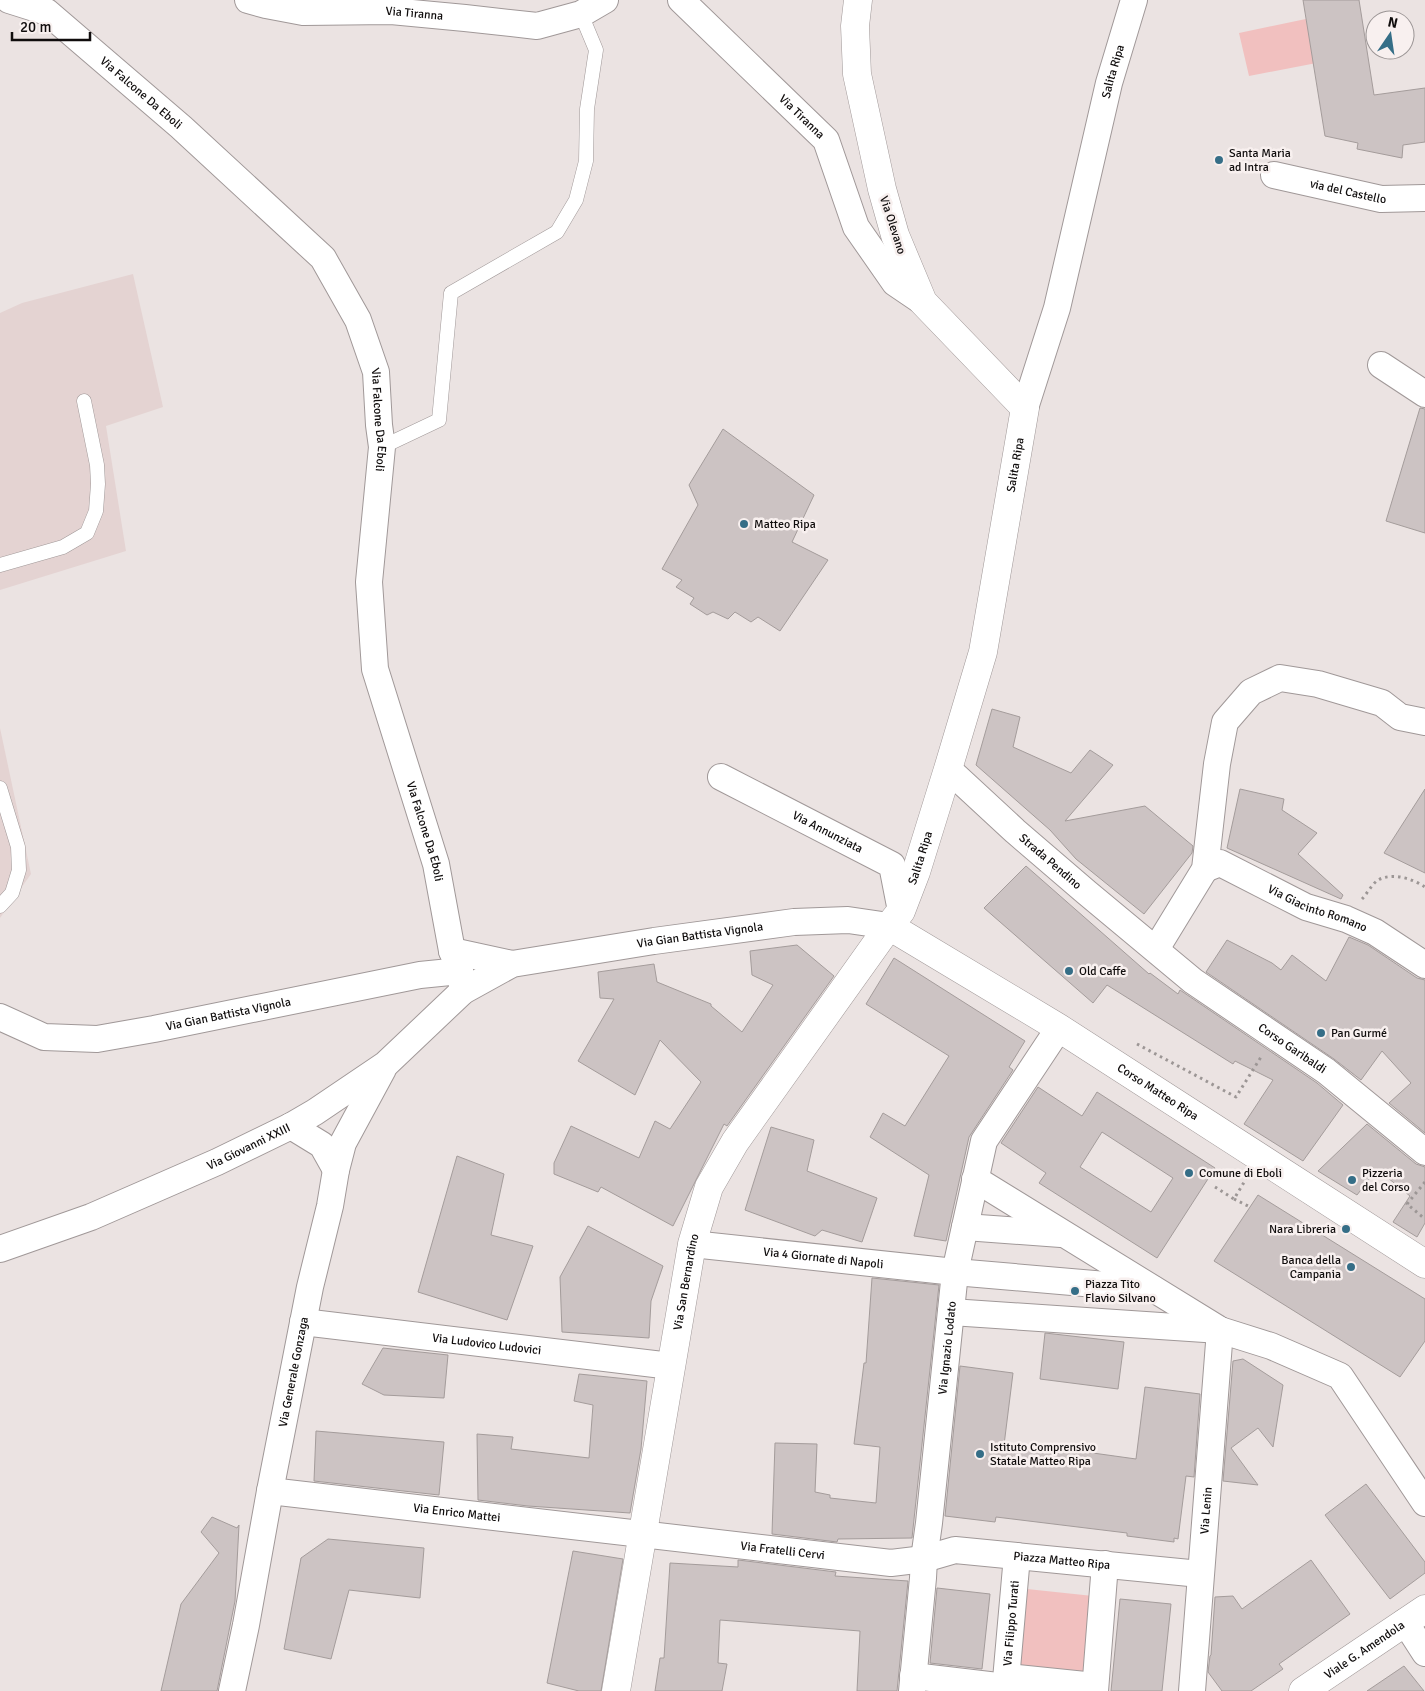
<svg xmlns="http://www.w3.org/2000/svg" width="1425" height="1691" viewBox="0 0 1425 1691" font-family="Signika,sans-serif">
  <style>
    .built { fill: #e4d3d2 }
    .green { fill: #f1c0bf }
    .building { fill: #ccc3c3; stroke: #a49c9b; fill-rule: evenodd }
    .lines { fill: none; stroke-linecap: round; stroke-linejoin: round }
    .lane-casing { stroke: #a09898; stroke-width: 15 }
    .street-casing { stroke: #a09898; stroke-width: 28 }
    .secondary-casing { stroke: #a09898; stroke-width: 29 }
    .path { stroke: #9c9695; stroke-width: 3; stroke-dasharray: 2.5 4; stroke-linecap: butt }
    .lane { stroke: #fff; stroke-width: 14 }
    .street { stroke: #fff; stroke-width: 26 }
    .secondary { stroke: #fff; stroke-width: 28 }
    .poi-dot { fill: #356e87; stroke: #f8f0ef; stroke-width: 2 }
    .labels { text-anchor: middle; stroke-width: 5; stroke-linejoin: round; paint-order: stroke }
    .street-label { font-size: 12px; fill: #100d0d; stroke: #f8f0ef }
    .poi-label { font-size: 12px; fill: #100d0d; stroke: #f8f0ef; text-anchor: start }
  </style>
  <rect width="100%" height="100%" fill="#ebe3e2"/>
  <path class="built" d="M 133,274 L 163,407 L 106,426 L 126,551 L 0,590 L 0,313 L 22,303 Z
    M 0,728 L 31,874 L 0,918 Z"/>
  <path class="green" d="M 1320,16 L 1332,60 L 1249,76 L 1239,33 Z
    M 1027,1589 L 1093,1596 L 1085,1677 L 1019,1670 Z"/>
  <path class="building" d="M 1303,0 L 1359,0 L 1374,95 L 1425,88 L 1425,142 L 1403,145 L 1402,158 L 1357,149 L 1358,143 L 1325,136 Z
    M 1420,408 L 1425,409 L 1425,533 L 1386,521 Z
    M 723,429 L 814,495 L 792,542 L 828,560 L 780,631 L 758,617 L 751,622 L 735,612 L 728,619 L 713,612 L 707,615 L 690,604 L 694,598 L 676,587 L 682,580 L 662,569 L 698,505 L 689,485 Z
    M 992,709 L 1020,717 L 1013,747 L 1071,773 L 1090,750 L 1113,765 L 1065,821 L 1145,806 L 1193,846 L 1192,853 L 1144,914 L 1076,859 L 1050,830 L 976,765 Z
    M 1240,789 L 1284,799 L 1282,810 L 1317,833 L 1298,854 L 1343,895 L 1341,899 L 1227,848 Z
    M 1425,789 L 1425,873 L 1384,853 Z
    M 1026,866 L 1149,974 L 1150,973 L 1178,994 L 1180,990 L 1317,1083 L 1343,1105 L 1303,1161 L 1244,1124 L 1273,1080 L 1235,1061 L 1233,1064 L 1107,985 L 1093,1003 L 984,908 Z
    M 1349,937 L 1368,945 L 1417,978 L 1425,980 L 1425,1133 L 1389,1103 L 1411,1083 L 1382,1051 L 1361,1080 L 1334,1059 L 1206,972 L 1227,940 L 1272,963 L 1281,970 L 1292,955 L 1326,981 Z
    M 797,945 L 834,976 L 727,1126 L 724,1124 L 673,1226 L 601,1187 L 598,1192 L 554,1174 L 554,1163 L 571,1126 L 639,1158 L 655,1121 L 670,1129 L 701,1082 L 660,1040 L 635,1095 L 578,1061 L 614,999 L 600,998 L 598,972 L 654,964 L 657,982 L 711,1004 L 711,1006 L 742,1032 L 773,985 L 752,975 L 750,951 Z
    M 894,958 L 1025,1041 L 1009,1067 L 1013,1070 L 969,1137 L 946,1241 L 914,1236 L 929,1175 L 870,1137 L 883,1113 L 905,1126 L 949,1056 L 866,1004 Z
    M 1038,1087 L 1082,1116 L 1097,1092 L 1215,1168 L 1157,1258 L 1039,1183 L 1046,1173 L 1001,1143 ZM 1102,1132 L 1173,1178 L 1151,1212 L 1080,1167 Z
    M 1367,1124 L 1416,1164 L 1425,1167 L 1425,1223 L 1417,1237 L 1393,1222 L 1410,1196 L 1377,1169 L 1357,1195 L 1318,1171 Z
    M 771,1127 L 814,1140 L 807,1171 L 877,1198 L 862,1242 L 822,1230 L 815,1236 L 745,1210 Z
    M 457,1156 L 504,1174 L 491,1235 L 533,1246 L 507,1320 L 418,1292 Z
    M 1258,1195 L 1425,1299 L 1425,1341 L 1400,1377 L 1214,1261 Z
    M 588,1226 L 663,1266 L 651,1301 L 649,1338 L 562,1332 L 560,1277 Z
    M 872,1278 L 939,1285 L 912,1538 L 838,1539 L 837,1542 L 772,1534 L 775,1443 L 817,1444 L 815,1492 L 830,1495 L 830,1498 L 876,1503 L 880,1447 L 854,1444 L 864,1363 L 866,1363 Z
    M 1045,1333 L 1124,1342 L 1118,1389 L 1040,1379 Z
    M 383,1348 L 448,1355 L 444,1398 L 384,1395 L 362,1384 Z
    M 1243,1359 L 1283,1385 L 1273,1447 L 1258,1428 L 1231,1448 L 1258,1485 L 1223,1481 L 1233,1361 Z
    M 960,1366 L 1013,1373 L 1004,1445 L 1057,1452 L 1057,1448 L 1136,1459 L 1145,1387 L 1200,1394 L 1194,1477 L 1186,1476 L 1178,1539 L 1174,1538 L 1174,1542 L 1127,1536 L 1127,1533 L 996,1517 L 995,1522 L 945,1516 Z
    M 579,1374 L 647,1381 L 641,1449 L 630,1513 L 528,1506 L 478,1500 L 477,1434 L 513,1437 L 511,1449 L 589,1458 L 593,1405 L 574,1401 Z
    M 316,1431 L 444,1442 L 439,1495 L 314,1481 Z
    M 1366,1484 L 1425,1562 L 1425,1573 L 1390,1599 L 1325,1515 Z
    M 212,1517 L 237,1528 L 239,1525 L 235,1601 L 217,1691 L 161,1691 L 181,1604 L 219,1553 L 201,1532 Z
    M 328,1539 L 424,1548 L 420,1598 L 349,1590 L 331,1659 L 284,1649 L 301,1558 Z
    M 573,1551 L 623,1559 L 601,1691 L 579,1691 L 547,1683 Z
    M 738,1560 L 836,1572 L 835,1576 L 908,1581 L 897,1691 L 857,1691 L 860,1631 L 720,1620 L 718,1663 L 727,1664 L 722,1691 L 655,1691 L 660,1658 L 664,1658 L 670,1563 L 738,1567 Z
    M 1311,1560 L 1350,1614 L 1279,1664 L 1283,1669 L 1251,1691 L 1222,1691 L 1208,1672 L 1210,1656 L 1211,1655 L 1215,1597 L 1233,1596 L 1242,1609 Z
    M 937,1588 L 990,1594 L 982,1669 L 930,1663 Z
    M 1120,1599 L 1171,1604 L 1162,1691 L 1111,1691 Z
    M 1404,1666 L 1424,1691 L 1367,1691 Z"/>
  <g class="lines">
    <defs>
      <path id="lane" d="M 382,447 L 439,420 L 451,293 L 557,232 L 576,200 L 586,161 L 587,109 L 596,50 L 581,14
        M 0,565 L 63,547 L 87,533 L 96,511 L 98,484 L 97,465 L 84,401
        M 0,788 L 18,847 L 19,870 L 12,893 L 0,906"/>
      <g id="street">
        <path id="s1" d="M 9,0 L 47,12 L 181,127 L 323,258 L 358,320 L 376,372 L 379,425 L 382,447 L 369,582 L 375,669 L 436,864 L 452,951 L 460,971 L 463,991"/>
        <path id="s2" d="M 248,0 L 266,5 L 303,12 L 391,11 L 465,18 L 537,26 L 581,14 L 605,0"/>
        <path id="s3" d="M 681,0 L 826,140 L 856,227 L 895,283 L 923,302"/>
        <path id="s4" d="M 1274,175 L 1381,199 L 1425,198"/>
        <path d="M 1381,365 L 1425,394"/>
        <path id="s5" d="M 1025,408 L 1057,308 L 1109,83 L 1134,0"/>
        <path id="s6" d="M 948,769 L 1015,831 L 1086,892 L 1193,981 L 1326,1071 L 1425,1152"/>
        <path id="s7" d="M 721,777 L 892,865 L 901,911"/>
        <path id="s8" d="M 1205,869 L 1220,863 L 1306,907 L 1346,919 L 1375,932 L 1425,965"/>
        <path d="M 1156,949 L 1205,869 L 1217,764 L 1225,722 L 1251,692 L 1280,678 L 1318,684 L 1382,703 L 1400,717 L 1425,722"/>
        <path d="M 452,951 L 512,964"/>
        <path id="s9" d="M 0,1017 L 44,1037 L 97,1039 L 154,1029 L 420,975 L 460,971"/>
        <path d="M 291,1126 L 322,1145 L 336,1170"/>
        <path d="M 975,1179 L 1217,1328"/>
        <path d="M 965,1227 L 1061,1234"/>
        <path id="s10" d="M 692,1244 L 955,1272 L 1153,1289"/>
        <path id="s11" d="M 0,1249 L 91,1217 L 217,1162 L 291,1126 L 315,1112 L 386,1064 L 463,991 L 512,964 L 654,941 L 794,922 L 848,920 L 889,926"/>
        <path d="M 951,1312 L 1220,1330 L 1271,1346 L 1340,1376 L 1425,1503"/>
        <path id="s12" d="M 303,1322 L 671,1366"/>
        <path id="s13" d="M 270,1491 L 891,1563 L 924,1559 L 955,1550 L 1200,1574"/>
        <path d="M 1405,1622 L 1425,1653"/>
        <path d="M 913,1676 L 1006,1687"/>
        <path d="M 1007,1677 L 1095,1686"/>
        <path id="s14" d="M 232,1691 L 246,1625 L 270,1491 L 310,1287 L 330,1206 L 336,1170 L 343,1143 L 383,1069"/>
        <path id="s15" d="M 912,1691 L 923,1578 L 924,1559 L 929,1523 L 955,1272 L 984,1141 L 1059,1028"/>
        <path id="s16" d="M 1005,1691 L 1017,1556"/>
        <path d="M 1095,1691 L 1105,1564"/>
        <path id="s17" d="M 1192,1691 L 1220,1330"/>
      </g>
      <g id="secondary">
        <path id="s18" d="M 889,926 L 1059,1028 L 1425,1264"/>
        <path id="s19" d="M 616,1691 L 692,1244 L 709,1187 L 735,1142 L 889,926 L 901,911 L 916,872 L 948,769 L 983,652 L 1025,408 L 923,302 L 895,235 L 882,189 L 857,74 L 855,26 L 858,0"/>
        <path id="s20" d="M 1303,1691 L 1425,1609"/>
      </g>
    </defs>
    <use href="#lane" class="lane-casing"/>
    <use href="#street" class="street-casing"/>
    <use href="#secondary" class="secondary-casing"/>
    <path class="path" d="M 1362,899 C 1367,894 1372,884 1378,880 C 1393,872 1413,879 1425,887
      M 1137,1044 L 1236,1097 L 1261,1057
      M 1425,1182 L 1407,1204 L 1425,1219
      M 1215,1187 L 1234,1199 L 1246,1179
      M 1234,1199 L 1250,1207"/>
    <use href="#lane" class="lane"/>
    <use href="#street" class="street"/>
    <use href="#secondary" class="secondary"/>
  </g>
  <g class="poi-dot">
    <circle cx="1219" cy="160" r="5"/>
    <circle cx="744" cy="524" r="5"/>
    <circle cx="1069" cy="971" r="5"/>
    <circle cx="1321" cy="1033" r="5"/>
    <circle cx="1189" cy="1173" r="5"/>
    <circle cx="1352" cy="1180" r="5"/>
    <circle cx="1346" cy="1229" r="5"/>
    <circle cx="1351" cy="1267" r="5"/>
    <circle cx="1075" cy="1291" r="5"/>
    <circle cx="980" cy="1454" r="5"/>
  </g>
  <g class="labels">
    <g class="street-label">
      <text dy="4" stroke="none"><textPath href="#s2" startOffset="168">Via Tiranna</textPath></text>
      <text dy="4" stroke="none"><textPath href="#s5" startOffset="348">Salita Ripa</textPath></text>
      <text dy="4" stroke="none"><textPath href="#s1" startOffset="164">Via Falcone Da Eboli</textPath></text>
      <text dy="4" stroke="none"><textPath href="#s3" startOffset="168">Via Tiranna</textPath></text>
      <text dy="4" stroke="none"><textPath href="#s4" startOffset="76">via del Castello</textPath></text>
      <text transform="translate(893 225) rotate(72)" y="4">Via Olevano</text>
      <text dy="4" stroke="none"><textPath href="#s1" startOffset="584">Via Falcone Da Eboli</textPath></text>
      <text dy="4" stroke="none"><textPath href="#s19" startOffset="1311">Salita Ripa</textPath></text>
      <text dy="4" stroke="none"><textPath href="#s1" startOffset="1004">Via Falcone Da Eboli</textPath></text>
      <text dy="4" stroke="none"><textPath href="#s7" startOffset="120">Via Annunziata</textPath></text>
      <text dy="4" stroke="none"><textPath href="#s19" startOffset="906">Salita Ripa</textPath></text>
      <text dy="4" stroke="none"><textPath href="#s6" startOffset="138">Strada Pendino</textPath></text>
      <text dy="4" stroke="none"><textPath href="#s8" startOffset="124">Via Giacinto Romano</textPath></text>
      <text dy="4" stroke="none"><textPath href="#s11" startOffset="782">Via Gian Battista Vignola</textPath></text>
      <text dy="4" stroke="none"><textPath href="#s9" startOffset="235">Via Gian Battista Vignola</textPath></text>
      <text dy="4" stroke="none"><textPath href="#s6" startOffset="444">Corso Garibaldi</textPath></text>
      <text dy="4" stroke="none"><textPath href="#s18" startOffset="316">Corso Matteo Ripa</textPath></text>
      <text dy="4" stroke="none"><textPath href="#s11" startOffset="269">Via Giovanni XXIII</textPath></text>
      <text dy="4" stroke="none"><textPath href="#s10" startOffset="132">Via 4 Giornate di Napoli</textPath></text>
      <text dy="4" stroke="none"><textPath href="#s19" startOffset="415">Via San Bernardino</textPath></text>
      <text dy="4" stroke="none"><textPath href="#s12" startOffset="185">Via Ludovico Ludovici</textPath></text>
      <text dy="4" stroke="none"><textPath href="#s15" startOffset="345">Via Ignazio Lodato</textPath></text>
      <text dy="4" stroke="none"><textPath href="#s14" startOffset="325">Via Generale Gonzaga</textPath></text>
      <text dy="4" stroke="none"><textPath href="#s17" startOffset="181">Via Lenin</textPath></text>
      <text dy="4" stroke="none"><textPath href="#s13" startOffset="188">Via Enrico Mattei</textPath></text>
      <text dy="4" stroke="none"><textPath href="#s13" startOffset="516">Via Fratelli Cervi</textPath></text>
      <text dy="4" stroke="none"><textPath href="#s13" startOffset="798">Piazza Matteo Ripa</textPath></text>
      <text dy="4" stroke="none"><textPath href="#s16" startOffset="68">Via Filippo Turati</textPath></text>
      <text dy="4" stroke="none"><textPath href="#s20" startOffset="74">Viale G. Amendola</textPath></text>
    </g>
    <g class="poi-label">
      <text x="1229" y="157">Santa Maria<tspan x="1229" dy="14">ad Intra</tspan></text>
      <text x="754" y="528">Matteo Ripa</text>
      <text x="1079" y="975">Old Caffe</text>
      <text x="1331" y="1037">Pan Gurmé</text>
      <text x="1199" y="1177">Comune di Eboli</text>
      <text x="1362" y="1177">Pizzeria<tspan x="1362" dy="14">del Corso</tspan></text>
      <text x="1336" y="1233" text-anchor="end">Nara Libreria</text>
      <text x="1341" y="1264" text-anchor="end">Banca della<tspan x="1341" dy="14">Campania</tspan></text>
      <text x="1085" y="1288">Piazza Tito<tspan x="1085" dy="14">Flavio Silvano</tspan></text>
      <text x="990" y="1451">Istituto Comprensivo<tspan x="990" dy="14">Statale Matteo Ripa</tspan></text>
    </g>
  </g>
  <g transform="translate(1390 35) rotate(13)"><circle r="24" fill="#f8f0ef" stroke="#9b9595"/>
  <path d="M0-4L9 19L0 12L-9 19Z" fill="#356e87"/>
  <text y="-8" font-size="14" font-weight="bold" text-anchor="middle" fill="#100d0d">N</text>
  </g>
  <path d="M12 32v8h78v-8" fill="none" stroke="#100d0d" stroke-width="2.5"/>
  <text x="20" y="32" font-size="15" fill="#100d0d" stroke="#f8f0ef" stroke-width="4" paint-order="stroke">20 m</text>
</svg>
